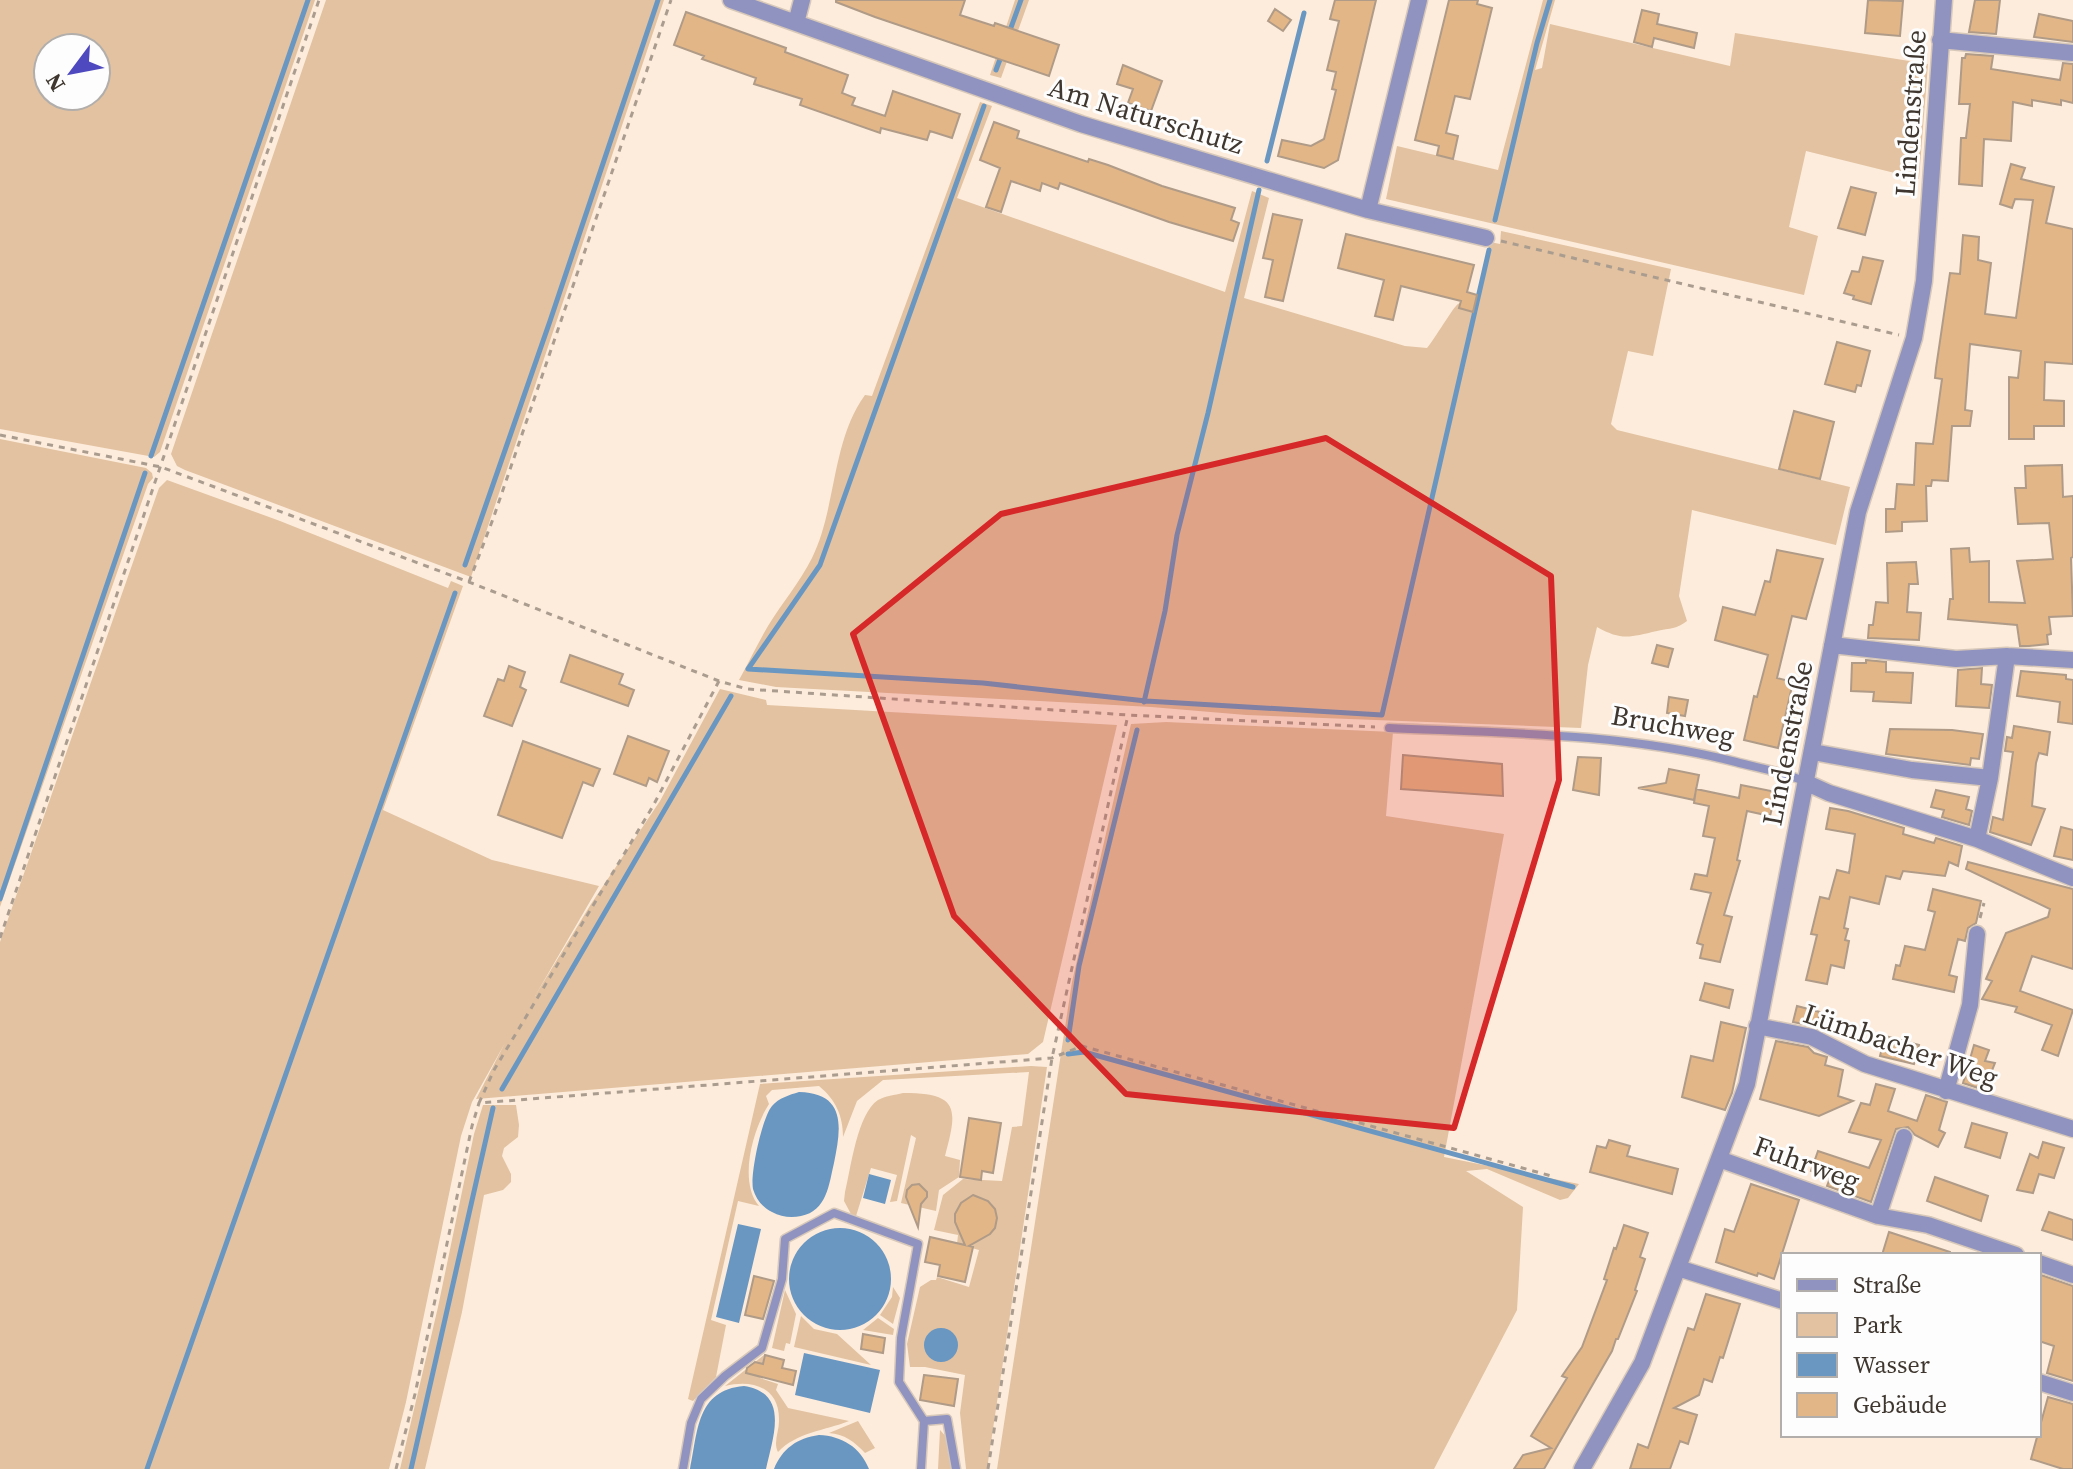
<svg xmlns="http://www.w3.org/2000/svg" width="2073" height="1469" viewBox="0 0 2073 1469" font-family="'Source Serif 4',serif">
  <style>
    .green { fill: #e2c2a1; fill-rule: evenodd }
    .water { fill: #6997c2 }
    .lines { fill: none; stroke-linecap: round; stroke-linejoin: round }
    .stream { stroke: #6997c2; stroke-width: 5 }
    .building { fill: #e3b687; stroke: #af9b87; stroke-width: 2 }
    .lane-casing { stroke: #d7c8b9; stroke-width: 11 }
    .street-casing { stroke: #d7c8b9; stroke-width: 19 }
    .path { stroke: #aa9d90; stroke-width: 3; stroke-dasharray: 6 6; stroke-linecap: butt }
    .lane { stroke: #9093bf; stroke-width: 8 }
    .street { stroke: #9093bf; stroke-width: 16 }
    .marked { fill: #d62828; fill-opacity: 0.2; stroke: #d62828; stroke-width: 6; stroke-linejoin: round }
    .labels { text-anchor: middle; stroke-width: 6; stroke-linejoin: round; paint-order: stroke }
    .street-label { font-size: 28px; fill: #3f372f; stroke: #fdfdfd }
  </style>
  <rect width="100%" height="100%" fill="#fdecdb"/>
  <path class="green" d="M 0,0 L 315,0 L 160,452 L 154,457 L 0,429 ZM 48,48 L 96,48 L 96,96 L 48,96 Z
    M 326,0 L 664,0 L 471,577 L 185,470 L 177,466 L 171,454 Z
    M 1015,0 L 1029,0 L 1001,78 L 990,75 Z
    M 1543,0 L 1555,0 L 1535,70 L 1542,68 L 1550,24 L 1730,66 L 1735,33 L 1928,64 L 1919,179 L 1806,151 L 1789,227 L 1818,236 L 1804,295 L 1386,199 L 1397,146 L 1498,170 Z
    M 980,102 L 992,106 L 957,198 L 1225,292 L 1252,191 L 1269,198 L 1244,298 L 1405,346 L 1427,348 C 1434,340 1454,306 1458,304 C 1463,301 1471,302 1477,301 L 1490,242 L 1500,244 L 1501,231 L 1671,269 L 1653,356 L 1628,351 L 1611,424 L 1617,430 L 1850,487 L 1836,545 L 1692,510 L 1679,596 L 1687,621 C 1677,629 1670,628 1657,631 C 1630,637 1622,641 1597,627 L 1588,665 L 1581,728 L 1246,715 L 1151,707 L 776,687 L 739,680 C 749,662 758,643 768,626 C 782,603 800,582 812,558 C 837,507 831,442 865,395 L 872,396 Z
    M 0,439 L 146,468 L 152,473 L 153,478 L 148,484 L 0,907 Z
    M 167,480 L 280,521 L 448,588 L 451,581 L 463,586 L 383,810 L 492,860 L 599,886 L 535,996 L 591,904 L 660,801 L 720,689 L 766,700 L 767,705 L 1117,725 L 1043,1042 L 1028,1054 L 476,1099 L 505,1043 L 472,1102 L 461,1136 L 406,1402 L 389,1469 L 0,1469 L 0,942 L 159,488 Z
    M 1166,722 L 1393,732 L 1386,816 L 1504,834 L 1444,1157 L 1579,1184 L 1568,1198 L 1560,1200 L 1487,1169 L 1466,1171 L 1523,1207 L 1517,1310 L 1434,1469 L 997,1469 L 1072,982 L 1131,724 Z
    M 1031,1066 L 1047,1067 L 987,1469 L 966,1469 L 960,1413 L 965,1375 L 925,1367 L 910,1367 L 907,1344 L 920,1287 L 931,1280 L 936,1280 L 937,1277 L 969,1287 L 979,1250 L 957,1244 L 958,1235 L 934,1230 L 943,1195 L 963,1179 L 1002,1181 L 1012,1127 L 1022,1126 L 1029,1072 L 883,1080 L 857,1101 L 843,1137 C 843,1116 836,1100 819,1086 L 772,1090 L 766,1096 L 769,1104 C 753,1129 738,1181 759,1206 L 738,1201 L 711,1320 L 726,1325 L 716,1377 L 693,1401 L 688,1399 L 760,1084 Z
    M 903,1093 C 959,1093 958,1108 945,1156 L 960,1160 L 959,1177 L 939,1190 L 936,1211 L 901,1203 L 916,1138 L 911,1135 L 897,1201 L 890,1202 L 897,1175 L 871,1168 L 856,1216 L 851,1214 L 844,1201 L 845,1192 C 851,1168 857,1114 878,1100 C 885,1096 895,1095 903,1093 Z
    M 483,1105 L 516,1105 L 519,1125 L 518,1137 L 504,1148 L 502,1156 L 511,1174 L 511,1182 L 503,1190 L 484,1195 L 462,1312 L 425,1469 L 400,1469 L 438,1307 L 474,1134 Z
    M 893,1287 L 900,1298 L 893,1324 L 880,1315 L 892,1297 Z
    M 785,1290 L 796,1314 L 790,1344 L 786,1343 L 784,1351 L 772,1348 Z
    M 801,1316 L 814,1329 L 837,1334 L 871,1365 L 794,1347 Z
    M 878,1318 L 894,1329 L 893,1335 L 863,1330 Z
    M 764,1355 L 760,1378 L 778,1384 L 776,1390 L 788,1408 L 849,1421 C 824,1431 797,1432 778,1452 C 773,1442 779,1432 779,1421 C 780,1387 752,1379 725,1386 Z
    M 858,1421 L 875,1448 L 865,1453 C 855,1442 844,1434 829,1433 Z
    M 940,1430 L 950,1441 L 951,1469 L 938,1469 Z"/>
  <path class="water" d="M 799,1092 C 847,1093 841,1129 834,1163 C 829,1184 827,1211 801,1216 C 791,1218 781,1217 772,1212 C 762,1207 756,1199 753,1189 C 750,1174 762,1118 772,1106 C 779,1098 789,1095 799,1092 Z
    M 869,1174 L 891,1180 L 885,1204 L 863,1198 Z
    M 738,1224 L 761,1229 L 739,1323 L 716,1317 Z
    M789 1279a51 51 0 1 1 102 0a51 51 0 1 1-102 0Z
    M924 1345a17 17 0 1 1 34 0a17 17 0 1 1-34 0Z
    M 804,1353 L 880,1370 L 870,1413 L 795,1395 Z
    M 744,1386 C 790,1393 773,1437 766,1469 L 690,1469 C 698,1432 696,1390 744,1386 Z
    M 819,1435 C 842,1436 860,1447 869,1469 L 774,1469 C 782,1449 797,1438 819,1435 Z"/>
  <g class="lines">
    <path class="stream" d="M 1009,33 L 1021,0
      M 996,70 L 1002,54
      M 984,106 L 820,565 L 748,669 L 983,683 L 1146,701 L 1382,715 L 1489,250
      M 1267,161 L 1304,13
      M 1495,220 L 1537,43 L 1550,0
      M 151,456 L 308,0
      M 465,565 L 550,321 L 658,0
      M 1144,702 L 1165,611 L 1177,535 L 1208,413 L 1259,190
      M 0,899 L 145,473
      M 1068,1040 L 1079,966 L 1137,730
      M 1068,1054 L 1084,1052 L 1573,1187
      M 502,1089 L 731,696
      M 147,1469 L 455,593
      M 411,1469 L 493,1108"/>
  </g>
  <path class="building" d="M 836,0 L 965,0 L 960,15 L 994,26 L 995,23 L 1059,45 L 1049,76 L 875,17 L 836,2 Z
    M 1335,0 L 1376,0 L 1338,160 L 1324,168 L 1278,156 L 1282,140 L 1311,146 L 1324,139 L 1336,90 L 1332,89 L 1336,72 L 1327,70 L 1339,21 L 1330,19 Z
    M 1449,0 L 1478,0 L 1477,4 L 1492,8 L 1470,99 L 1455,96 L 1446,133 L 1458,136 L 1453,159 L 1437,155 L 1439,146 L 1415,140 Z
    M 1868,0 L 1903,1 L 1900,36 L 1865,33 Z
    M 1975,0 L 2000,0 L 1996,34 L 1969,32 Z
    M 1275,9 L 1291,20 L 1283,31 L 1268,21 Z
    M 1642,10 L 1659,14 L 1657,24 L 1697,33 L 1694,48 L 1654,38 L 1652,47 L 1634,42 Z
    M 686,12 L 786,48 L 785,52 L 848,75 L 842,93 L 855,98 L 852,105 L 885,116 L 893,91 L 960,114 L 952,138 L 930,131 L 927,140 L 881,128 L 880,133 L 800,105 L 802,99 L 754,84 L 756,78 L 702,59 L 704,56 L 674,45 Z
    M 2039,14 L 2073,21 L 2073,42 L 2034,37 Z
    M 1966,54 L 1993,56 L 1991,69 L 2060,80 L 2063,63 L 2073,64 L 2073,103 L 2061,100 L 2061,105 L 2032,100 L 2032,106 L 2013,102 L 2011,141 L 1984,139 L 1982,186 L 1959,184 L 1961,138 L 1966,138 L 1970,104 L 1959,104 L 1962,58 L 1965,58 Z
    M 1123,65 L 1162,81 L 1151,111 L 1128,103 L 1133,89 L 1117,84 Z
    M 994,122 L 1019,131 L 1017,138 L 1088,162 L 1089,159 L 1108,165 L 1162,186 L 1235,208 L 1231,220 L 1239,223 L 1233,241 L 1169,222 L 1060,183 L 1058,189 L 1042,183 L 1040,191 L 1011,181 L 1001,212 L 986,207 L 1000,168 L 980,160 Z
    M 2011,164 L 2025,168 L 2021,179 L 2054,187 L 2046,223 L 2073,229 L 2073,364 L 2045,362 L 2044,400 L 2064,401 L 2064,426 L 2034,426 L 2034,439 L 2009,439 L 2009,377 L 2018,378 L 2021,351 L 1970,344 L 1965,410 L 1972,411 L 1970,426 L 1952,426 L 1948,481 L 1932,480 L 1931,486 L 1926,486 L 1927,521 L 1902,522 L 1902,531 L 1886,532 L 1886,509 L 1895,509 L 1897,484 L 1914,485 L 1916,443 L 1933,444 L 1942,379 L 1935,378 L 1936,368 L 1950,273 L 1960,274 L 1963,235 L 1979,237 L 1978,260 L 1991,263 L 1985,314 L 2016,318 L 2033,200 L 2015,199 L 2012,208 L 2000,204 Z
    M 1851,187 L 1876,193 L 1865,235 L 1838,228 Z
    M 1273,214 L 1302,220 L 1283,301 L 1265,297 L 1273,260 L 1263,258 Z
    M 1346,234 L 1474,265 L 1467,292 L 1477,295 L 1473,312 L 1459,308 L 1461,301 L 1401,286 L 1393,320 L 1375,316 L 1384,280 L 1338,268 Z
    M 1863,257 L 1883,261 L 1871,304 L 1853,299 L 1854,296 L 1844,293 L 1852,271 L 1859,272 Z
    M 1837,342 L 1870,351 L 1861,386 L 1857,385 L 1855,392 L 1825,384 Z
    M 1794,411 L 1834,422 L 1820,479 L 1779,469 Z
    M 2062,465 L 2063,497 L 2073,496 L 2073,557 L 2071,558 L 2073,616 L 2049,617 L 2051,634 L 2047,635 L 2048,644 L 2029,646 L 2020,646 L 2017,625 L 1948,619 L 1950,599 L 1953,599 L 1951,549 L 1969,548 L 1970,562 L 1989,561 L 1989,602 L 2025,603 L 2017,561 L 2053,559 L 2049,523 L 2018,524 L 2015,488 L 2026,488 L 2025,466 Z
    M 1777,550 L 1823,559 L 1806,619 L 1792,616 L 1777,678 L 1793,682 L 1778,748 L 1744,740 L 1754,696 L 1757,697 L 1768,655 L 1715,640 L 1723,607 L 1755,615 L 1765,581 L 1770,582 Z
    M 1916,562 L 1918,584 L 1909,584 L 1907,612 L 1921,613 L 1919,640 L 1868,638 L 1869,625 L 1873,625 L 1876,602 L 1888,603 L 1887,563 Z
    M 1657,645 L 1673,649 L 1668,667 L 1652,663 Z
    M 570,655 L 623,674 L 619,684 L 634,690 L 628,706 L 561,682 Z
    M 1866,660 L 1886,662 L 1886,672 L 1913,673 L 1911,703 L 1873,701 L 1874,692 L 1851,691 L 1852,663 L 1866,663 Z
    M 509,666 L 525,672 L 520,687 L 526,690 L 512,726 L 484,716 L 498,679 L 504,681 Z
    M 1982,668 L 1981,684 L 1992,685 L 1989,708 L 1956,706 L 1958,670 Z
    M 2021,671 L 2066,675 L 2066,679 L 2073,680 L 2073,724 L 2058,722 L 2060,702 L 2017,696 Z
    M 1669,697 L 1688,700 L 1685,716 L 1667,713 Z
    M 2014,726 L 2050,732 L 2047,755 L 2039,753 L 2036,763 L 2032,806 L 2045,809 L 2031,845 L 1990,832 L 1993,817 L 2003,820 L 2013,752 L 2005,751 L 2007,737 L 2012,738 Z
    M 1890,729 L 1952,730 L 1983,734 L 1979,759 L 1971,758 L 1970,765 L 1886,754 Z
    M 628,736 L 669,751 L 657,782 L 649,778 L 646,786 L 614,774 Z
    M 523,741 L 600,769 L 593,786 L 583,782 L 562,838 L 498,815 Z
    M 1403,755 L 1502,764 L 1503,796 L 1401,789 Z
    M 1578,757 L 1601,758 L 1599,795 L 1573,790 Z
    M 1669,769 L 1699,775 L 1694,800 L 1638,788 L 1666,783 Z
    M 1741,785 L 1776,792 L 1770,816 L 1747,811 L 1737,860 L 1740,861 L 1724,915 L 1732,917 L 1720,962 L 1700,958 L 1703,945 L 1697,943 L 1711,893 L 1691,889 L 1695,874 L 1707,876 L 1715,838 L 1703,836 L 1709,806 L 1694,803 L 1696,789 L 1739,798 Z
    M 1936,790 L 1969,797 L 1966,809 L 1972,811 L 1969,825 L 1942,817 L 1944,810 L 1931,807 Z
    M 1830,808 L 1848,811 L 1904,828 L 1903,834 L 1934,843 L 1936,838 L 1962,846 L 1958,866 L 1949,862 L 1945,876 L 1903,871 L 1900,879 L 1886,876 L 1879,904 L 1850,897 L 1844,928 L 1848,929 L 1845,940 L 1849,941 L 1844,968 L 1831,965 L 1827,984 L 1806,980 L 1817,935 L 1811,934 L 1820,897 L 1829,899 L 1837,870 L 1849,873 L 1855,834 L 1826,829 Z
    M 2061,827 L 2073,830 L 2073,860 L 2054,856 Z
    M 1968,862 L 2073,889 L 2073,969 L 2032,956 L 2020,991 L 2073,1010 L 2058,1056 L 2042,1050 L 2052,1025 L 2015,1012 L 2017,1007 L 1982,999 L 1992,981 L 1986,979 L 2006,933 L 2048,917 L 2050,909 L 1966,869 Z
    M 1933,889 L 1981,901 L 1976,923 L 1968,928 L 1965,941 L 1958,939 L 1949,975 L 1957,977 L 1954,992 L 1893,979 L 1896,965 L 1900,966 L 1905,946 L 1925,950 L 1935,912 L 1928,910 Z
    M 1705,983 L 1733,990 L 1729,1008 L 1700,1000 Z
    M 1797,1006 L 1820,1012 L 1817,1027 L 1793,1022 Z
    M 1721,1022 L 1746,1028 L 1732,1093 L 1725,1110 L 1682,1097 L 1691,1056 L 1713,1061 Z
    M 1885,1036 L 1919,1045 L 1914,1064 L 1880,1056 Z
    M 1776,1041 L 1808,1047 L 1814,1053 L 1827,1057 L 1825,1065 L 1843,1070 L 1838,1096 L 1853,1101 L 1819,1116 L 1760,1099 Z
    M 1974,1045 L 1989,1050 L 1985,1061 L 1995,1063 L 1984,1090 L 1963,1083 Z
    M 1876,1084 L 1895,1089 L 1888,1111 L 1917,1121 L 1926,1095 L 1947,1102 L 1939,1130 L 1945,1133 L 1938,1147 L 1915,1135 L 1908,1127 L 1896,1129 L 1871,1202 L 1827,1186 L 1830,1178 L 1811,1171 L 1818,1151 L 1869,1168 L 1881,1140 L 1849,1132 L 1861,1103 L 1870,1105 Z
    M 969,1118 L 1001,1123 L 993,1173 L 982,1171 L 981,1180 L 960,1177 Z
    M 1972,1123 L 2007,1133 L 2000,1158 L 1965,1147 Z
    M 1609,1140 L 1630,1146 L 1627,1156 L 1678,1169 L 1672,1194 L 1590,1172 L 1597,1146 L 1606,1148 Z
    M 2043,1142 L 2064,1148 L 2054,1178 L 2039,1174 L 2033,1193 L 2017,1190 L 2030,1154 L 2038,1158 Z
    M 1935,1177 L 1988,1196 L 1981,1221 L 1927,1201 Z
    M 919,1184 L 927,1192 L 927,1197 L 921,1204 L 918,1227 L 906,1197 L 907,1190 L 912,1185 Z
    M 1751,1184 L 1799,1200 L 1774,1279 L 1758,1273 L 1757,1276 L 1716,1262 L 1725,1229 L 1734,1232 Z
    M 973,1195 L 988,1201 L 995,1209 L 997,1218 L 995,1228 L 990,1234 L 969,1246 L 973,1247 L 965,1282 L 938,1276 L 940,1265 L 925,1262 L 930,1237 L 965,1245 L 955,1222 L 955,1214 L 961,1203 Z
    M 2049,1212 L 2073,1220 L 2073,1240 L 2042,1230 Z
    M 1624,1225 L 1648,1233 L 1640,1257 L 1645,1259 L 1635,1290 L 1637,1291 L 1618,1339 L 1616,1339 L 1612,1351 L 1544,1469 L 1514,1469 L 1523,1455 L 1551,1448 L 1531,1436 L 1567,1378 L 1562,1376 L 1582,1347 L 1607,1280 L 1604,1279 L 1614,1248 L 1616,1249 Z
    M 1889,1232 L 1950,1252 L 1950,1255 L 1882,1255 Z
    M 2041,1275 L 2073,1286 L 2073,1381 L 2047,1373 L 2054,1346 L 2039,1341 Z
    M 754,1276 L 774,1281 L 763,1319 L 745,1315 Z
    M 1706,1294 L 1740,1304 L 1723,1358 L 1720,1357 L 1712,1382 L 1704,1379 L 1699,1395 L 1674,1408 L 1697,1415 L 1688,1444 L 1680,1441 L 1670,1469 L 1630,1469 L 1638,1444 L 1648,1448 L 1688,1328 L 1694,1330 Z
    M 863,1334 L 885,1338 L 883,1353 L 861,1349 Z
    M 765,1355 L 784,1360 L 782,1368 L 796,1371 L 793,1385 L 746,1373 L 747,1368 L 755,1362 L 763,1364 Z
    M 924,1375 L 958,1379 L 954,1406 L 920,1400 Z
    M 2048,1397 L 2073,1404 L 2073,1469 L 2063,1469 L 2031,1459 Z"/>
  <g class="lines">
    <defs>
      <path id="lane" d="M 1389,728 C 1505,733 1622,733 1736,762 C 1759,768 1784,772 1806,782
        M 924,1421 L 947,1419 L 956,1469
        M 683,1469 L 691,1423 L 701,1399 L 725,1376 L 762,1348 L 782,1279 L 785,1239 L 834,1213 L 918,1244 L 901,1338 L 899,1382 L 924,1421 L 921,1469"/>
      <path id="street" d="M 731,0 L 796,23
        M 802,0 L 796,23 L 1081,124 L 1368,210 L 1486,238
        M 1940,40 L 2073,53
        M 1368,210 L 1419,0
        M 1832,645 L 1956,659 L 2007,656 L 2073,660
        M 1813,752 L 1912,770 L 1990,778
        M 1807,783 L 1829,793 L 1977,839 L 2073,878
        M 1977,839 L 1990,778 L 2007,656
        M 1757,1026 L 1812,1037 L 1865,1064 L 2073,1129
        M 1946,1091 L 1970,1005 L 1977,934
        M 1719,1159 L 1878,1216 L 1928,1225 L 2016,1255
        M 1878,1216 L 1904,1137
        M 2039,1263 L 2073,1275
        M 1678,1268 L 1783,1301
        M 2039,1382 L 2073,1393
        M 1582,1469 L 1642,1363 L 1747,1084 L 1858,512 L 1914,338 L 1924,281 L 1944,0"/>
    </defs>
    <use href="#lane" class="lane-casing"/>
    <use href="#street" class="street-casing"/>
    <path class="path" d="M 1501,241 L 1899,335
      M 0,435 L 161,467 L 469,582 L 719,681 L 747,689 L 1128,715 L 1375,727
      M 469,582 L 493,519 L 671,0
      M 719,681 L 653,806 L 494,1070 L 479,1103 L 1052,1058 L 1082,1046 L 1555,1177
      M 1980,918 L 1984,903
      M 0,938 L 319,0
      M 396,1469 L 415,1394 L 472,1126 L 479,1103
      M 988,1469 L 1052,1058 L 1128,715"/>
    <use href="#lane" class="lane"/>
    <use href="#street" class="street"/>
  </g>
  <path class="marked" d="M 1326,438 L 1551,576 L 1559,780 L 1454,1128 L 1126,1094 L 954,916 L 853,634 L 1001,514 Z"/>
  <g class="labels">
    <g class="street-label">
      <text transform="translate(1910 113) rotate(-86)" y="10">Lindenstraße</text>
      <text transform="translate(1146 115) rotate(17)" y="10">Am Naturschutz</text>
      <text transform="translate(1673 725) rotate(10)" y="10">Bruchweg</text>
      <text transform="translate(1787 743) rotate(-79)" y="10">Lindenstraße</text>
      <text transform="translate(1901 1045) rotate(19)" y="10">Lümbacher Weg</text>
      <text transform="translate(1807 1163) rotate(20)" y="10">Fuhrweg</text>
    </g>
  </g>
  <rect x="1781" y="1253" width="260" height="184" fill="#fdfdfd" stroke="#b1aeab" stroke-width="2"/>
  <rect x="1797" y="1279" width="40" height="12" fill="#9093bf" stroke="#b1aeab" stroke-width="2"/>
  <text x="1853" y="1293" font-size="24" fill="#3f372f">Straße</text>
  <rect x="1797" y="1313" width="40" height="24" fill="#e2c2a1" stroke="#b1aeab" stroke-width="2"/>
  <text x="1853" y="1333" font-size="24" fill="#3f372f">Park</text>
  <rect x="1797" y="1353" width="40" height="24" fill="#6997c2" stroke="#b1aeab" stroke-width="2"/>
  <text x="1853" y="1373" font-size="24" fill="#3f372f">Wasser</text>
  <rect x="1797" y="1393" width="40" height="24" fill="#e3b687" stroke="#b1aeab" stroke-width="2"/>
  <text x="1853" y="1413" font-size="24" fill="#3f372f">Gebäude</text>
  <g transform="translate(72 72) rotate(238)"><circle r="38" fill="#fdfdfd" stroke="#b1aeab" stroke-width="2"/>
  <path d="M0-6L14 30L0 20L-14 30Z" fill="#4f49c0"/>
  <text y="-12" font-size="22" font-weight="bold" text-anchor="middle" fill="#3f372f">N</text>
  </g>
</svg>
